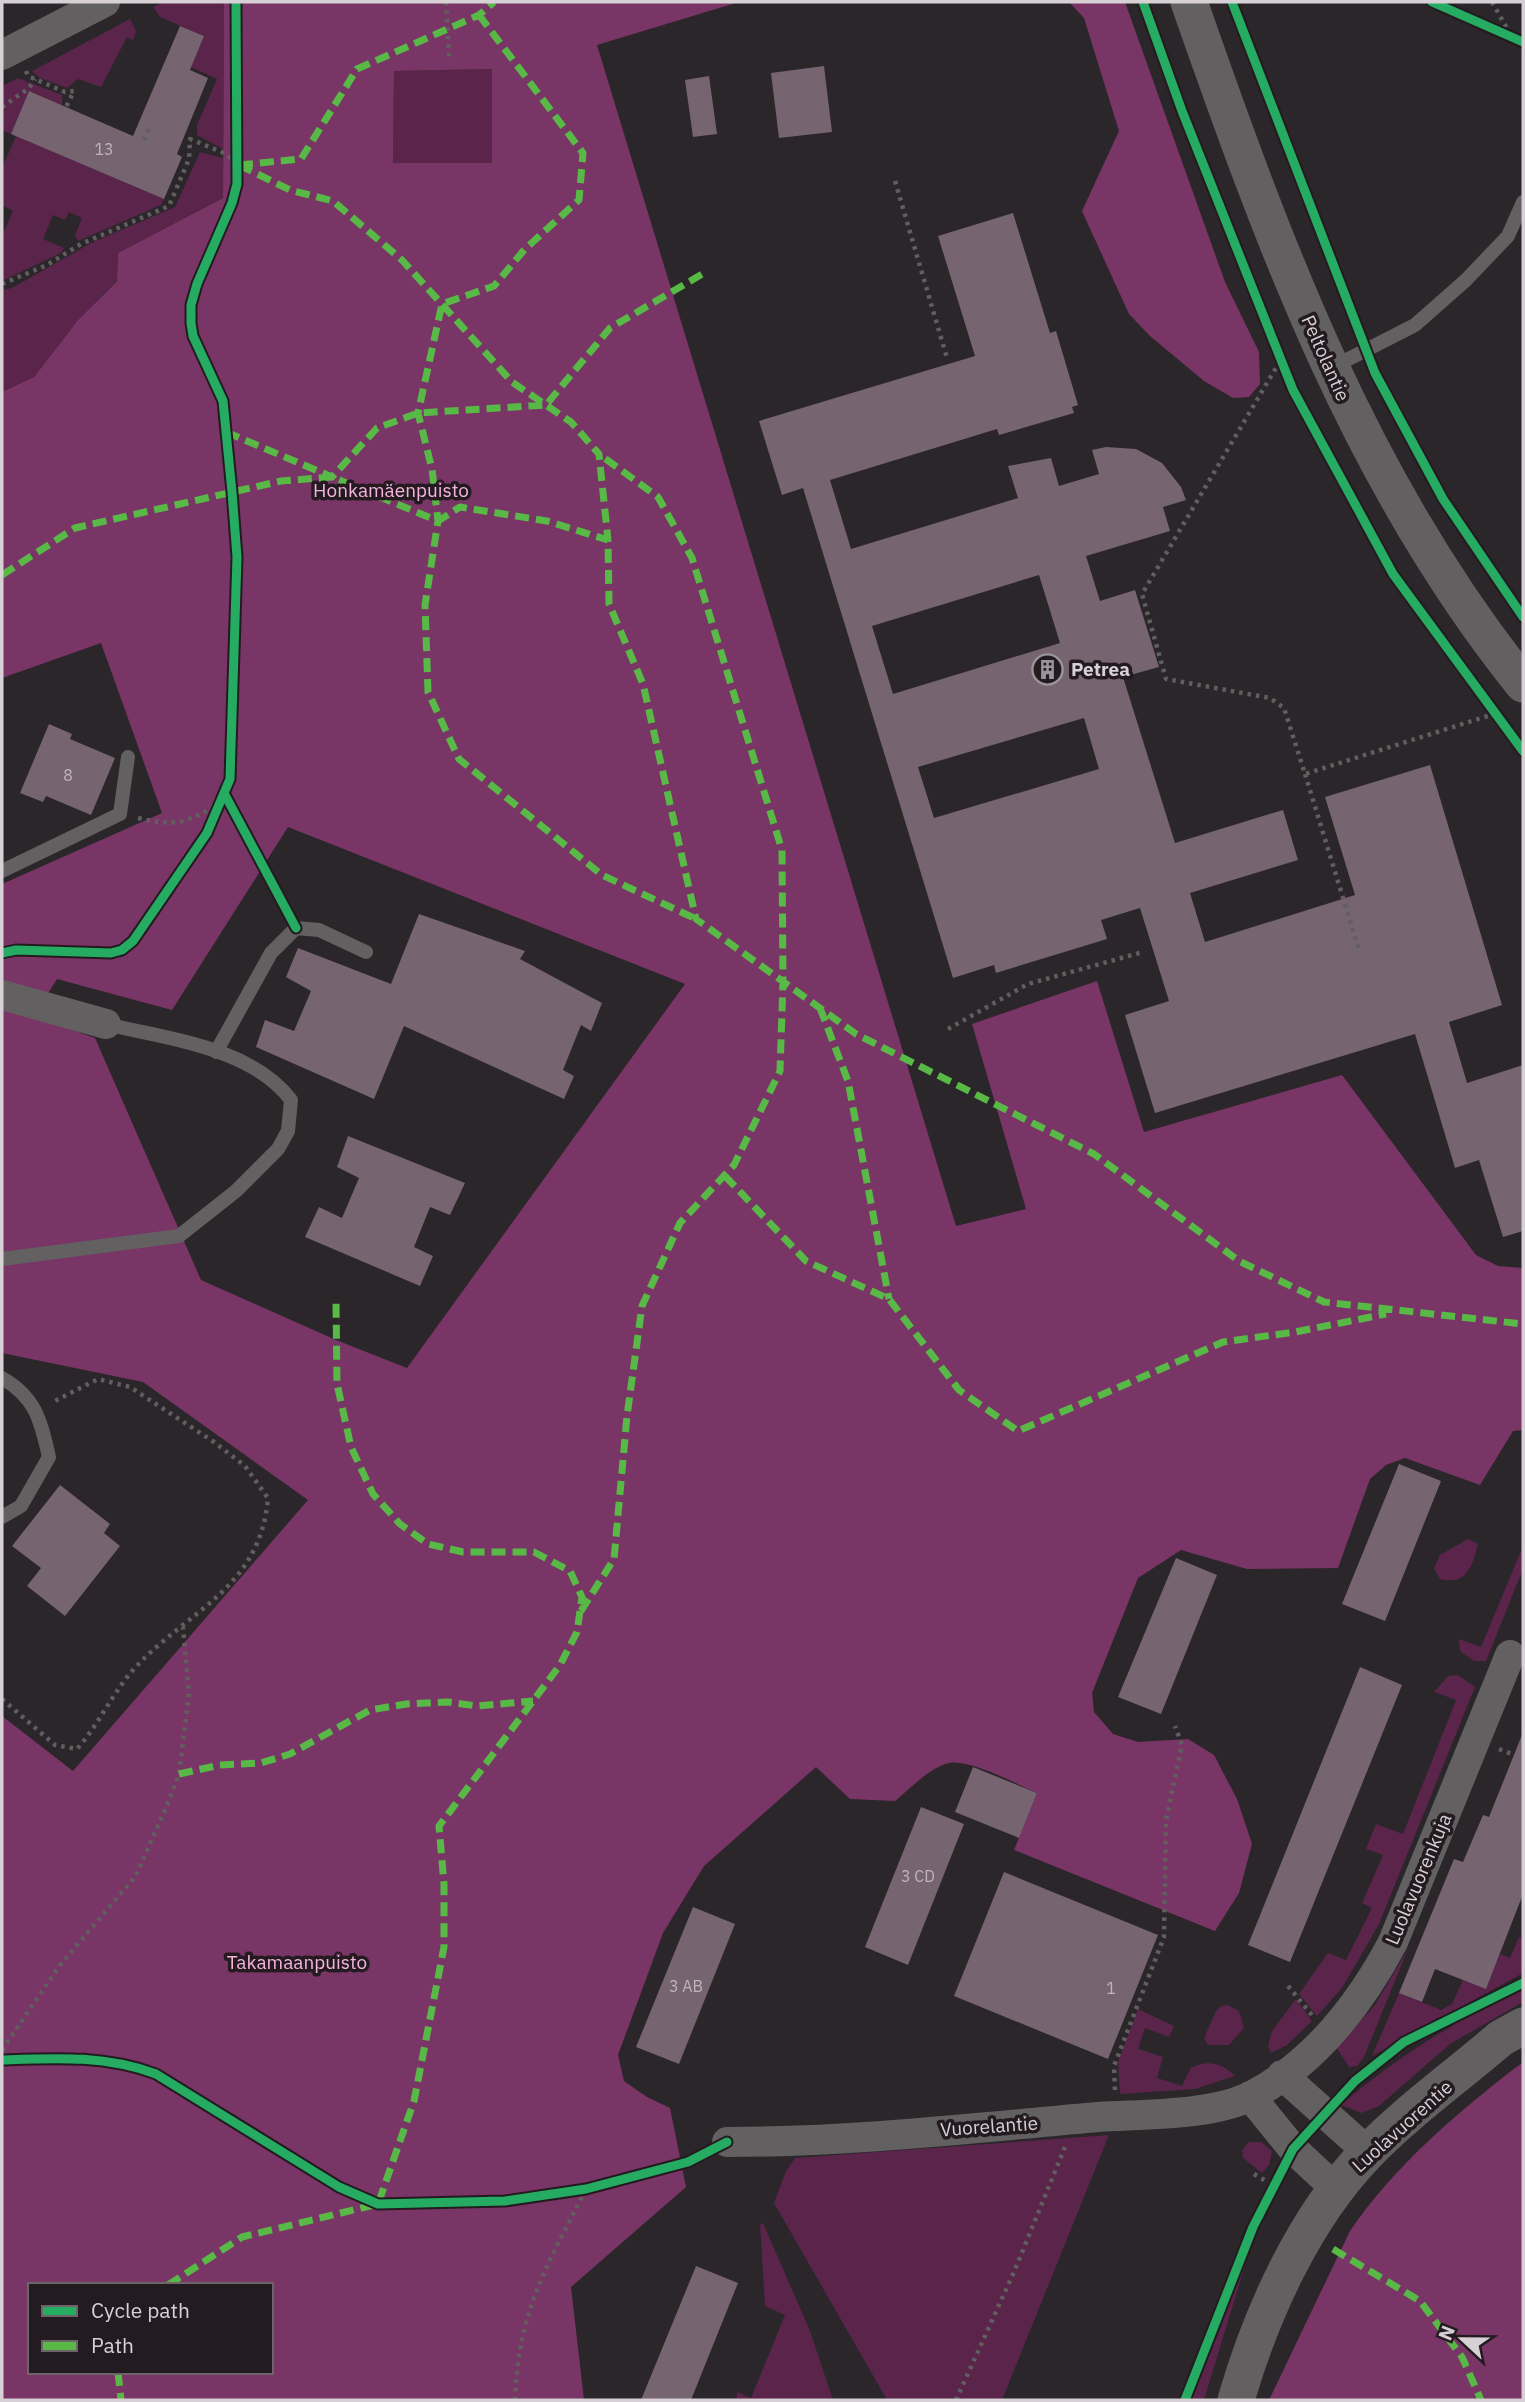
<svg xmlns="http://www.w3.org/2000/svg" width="1525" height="2402" viewBox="0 0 1525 2402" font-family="'IBM Plex Sans',sans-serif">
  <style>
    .green { fill: #5a244b }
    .forest { fill: #793566; fill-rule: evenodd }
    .building { fill: #766470; fill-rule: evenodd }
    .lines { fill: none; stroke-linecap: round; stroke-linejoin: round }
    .path { stroke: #615e60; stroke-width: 4.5; stroke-dasharray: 3.5 5; stroke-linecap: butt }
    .service { stroke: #626061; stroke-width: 14 }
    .minor { stroke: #626061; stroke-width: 30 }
    .tertiary { stroke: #626061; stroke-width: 37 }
    .quiet { stroke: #58b947; stroke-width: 7; stroke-dasharray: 14 7; stroke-linecap: butt }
    .cycleway-casing { stroke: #241b20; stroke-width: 13 }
    .cycleway { stroke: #26ab63; stroke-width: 9 }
    .labels { text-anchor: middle; stroke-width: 7; stroke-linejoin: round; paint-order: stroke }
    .number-label { font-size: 16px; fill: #bfb6bc }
    .street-label { font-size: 19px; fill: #d7d1d5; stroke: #241b20 }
    .park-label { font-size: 19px; fill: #f5b3de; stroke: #241b20 }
    .poi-label { font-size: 19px; font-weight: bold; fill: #d7d1d5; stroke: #241b20; text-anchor: start }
  </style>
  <rect width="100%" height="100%" fill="#2b2629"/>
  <path class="green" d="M 164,2 L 224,2 L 223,149 L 197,135 L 197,125 L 217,79 L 191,67 L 204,36 L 160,17 L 153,7 Z
    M 130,19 L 136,31 L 133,40 L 127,37 L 101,87 L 78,79 L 67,88 L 40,78 L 32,71 Z
    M 493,69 L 492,163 L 393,163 L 394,71 Z
    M 18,78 L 62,95 L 62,105 L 29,91 L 11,134 L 2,130 L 2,86 Z
    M 16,136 L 164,199 L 161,205 L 78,241 L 75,235 L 82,218 L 69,212 L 65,220 L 53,215 L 43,239 L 64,248 L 61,253 L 2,281 L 2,236 L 13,211 L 2,205 L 2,168 Z
    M 200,152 L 223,158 L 223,198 L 118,253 L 117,280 L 78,320 L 34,377 L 2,392 L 2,290 L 12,288 L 91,243 L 175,207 Z
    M 1468,1539 L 1478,1544 C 1473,1566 1466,1586 1440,1579 L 1434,1568 L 1440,1555 Z
    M 1523,1546 L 1523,1569 L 1486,1661 L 1474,1661 L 1460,1651 L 1459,1639 L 1481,1647 Z
    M 1458,1675 L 1475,1687 L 1379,1924 L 1342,1988 L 1317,2016 L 1299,1994 L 1328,1953 L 1346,1960 L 1372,1908 L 1362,1903 L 1383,1855 L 1366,1849 L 1376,1824 L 1403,1834 L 1456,1700 L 1434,1692 L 1448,1676 Z
    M 1519,1937 L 1523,1939 L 1523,1973 L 1372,2056 L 1399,1993 L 1441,2010 L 1452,2004 L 1463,1980 L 1486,1988 L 1500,1954 L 1510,1958 Z
    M 1408,1949 L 1364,2057 L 1357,2066 L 1349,2067 L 1336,2047 L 1375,2005 Z
    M 1523,1987 L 1523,2002 L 1450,2044 L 1379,2106 L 1362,2113 L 1341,2105 C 1397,2056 1457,2021 1523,1987 Z
    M 1296,1999 L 1312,2021 L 1287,2045 L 1271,2053 L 1268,2046 L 1272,2031 Z
    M 1221,2006 L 1228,2005 L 1239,2011 L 1244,2028 L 1229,2045 L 1208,2045 L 1204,2038 L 1216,2011 Z
    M 1138,2009 L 1174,2026 L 1169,2037 L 1145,2028 L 1138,2049 L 1163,2057 L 1157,2078 L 1182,2086 L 1191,2068 C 1207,2059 1223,2063 1235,2076 L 1195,2089 L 1120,2094 L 1118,2062 Z
    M 1109,2135 L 1002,2400 L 887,2400 L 774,2203 L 786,2171 L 795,2158 Z
    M 1249,2142 L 1261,2142 L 1272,2151 L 1269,2165 L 1262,2173 L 1243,2158 L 1242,2150 Z
    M 763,2223 L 810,2331 L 833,2400 L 736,2400 L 737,2392 L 751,2398 L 785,2315 L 765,2306 L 760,2224 Z
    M 1247,2259 L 1204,2400 L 1191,2400 Z"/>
  <path class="forest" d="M 224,2 L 739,2 L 597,45 L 956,1226 L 1026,1209 L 972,1024 L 1097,981 L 1144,1132 L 1342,1075 L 1476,1255 L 1498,1266 L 1523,1268 L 1523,1430 L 1513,1431 L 1480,1485 L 1405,1458 L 1386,1465 L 1370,1479 L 1338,1568 L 1247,1569 L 1181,1550 L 1138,1578 L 1092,1693 L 1094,1712 L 1113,1734 L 1138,1742 L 1188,1739 L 1214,1755 L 1237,1799 L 1252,1844 L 1239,1893 L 1215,1931 L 1014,1850 L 1037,1793 C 1017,1784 970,1759 949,1763 C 930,1767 910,1789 895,1801 L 850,1799 L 816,1767 L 704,1866 L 663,1933 L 618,2055 L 624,2081 L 647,2097 L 670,2108 L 686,2187 L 571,2287 L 584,2400 L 2,2400 L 2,1716 L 73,1771 L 308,1500 L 143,1382 L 2,1353 L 2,1005 L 95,1038 L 201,1280 L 336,1340 L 407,1368 L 685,984 L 288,827 L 172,1010 L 57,979 L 45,998 L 2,986 L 2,884 L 162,813 L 101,643 L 2,678 L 2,392 L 34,377 L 78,320 L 117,281 L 118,253 L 223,198 ZM 492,69 L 492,163 L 393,163 L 394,71 ZM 30,2285 L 271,2285 L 271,2372 L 30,2372 Z
    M 1069,2 L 1125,2 L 1225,282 L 1259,352 L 1260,384 L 1249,397 L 1233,398 L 1204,381 L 1150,336 L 1129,314 L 1082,211 L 1119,131 L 1084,18 Z
    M 1523,2062 L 1523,2400 L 1269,2400 L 1350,2231 C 1395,2165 1460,2110 1523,2062 Z"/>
  <path class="building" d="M 180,26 L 204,36 L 190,70 L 208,78 L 177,154 L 182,157 L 164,199 L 11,134 L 29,91 L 133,136 Z
    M 824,66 L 832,132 L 779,138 L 771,73 Z
    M 709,76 L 717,134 L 693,137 L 685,80 Z
    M 1013,213 L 1050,333 L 1056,331 L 1078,405 L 1072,407 L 1074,413 L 999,435 L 997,429 L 830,480 L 851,549 L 1018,498 L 1008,466 L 1051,458 L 1059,486 L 1099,474 L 1092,450 L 1106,447 L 1136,449 L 1162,463 L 1181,487 L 1186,500 L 1163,507 L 1170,531 L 1086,556 L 1100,601 L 1135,590 L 1159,667 L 1123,677 L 1175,843 L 1283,810 L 1298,860 L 1190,893 L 1205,942 L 1355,895 L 1325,797 L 1430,765 L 1502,1005 L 1449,1022 L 1467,1083 L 1523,1065 L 1523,1231 L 1503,1237 L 1479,1160 L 1455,1168 L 1415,1034 L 1155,1113 L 1125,1015 L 1169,1001 L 1140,908 L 1101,920 L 1107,939 L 996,973 L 994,965 L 953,978 L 803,488 L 782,495 L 759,421 L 975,356 L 938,236 ZM 1039,575 L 1060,643 L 893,694 L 872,626 ZM 1084,718 L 1099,769 L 934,818 L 918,767 Z
    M 49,724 L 72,734 L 70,739 L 115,758 L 91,815 L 46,796 L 43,802 L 20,793 Z
    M 419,914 L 525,951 L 520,959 L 602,1003 L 591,1031 L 581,1025 L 563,1070 L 574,1076 L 564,1099 L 404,1026 L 374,1099 L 256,1047 L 265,1020 L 294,1031 L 311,991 L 286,977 L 298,948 L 391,984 Z
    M 348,1136 L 465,1183 L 450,1215 L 430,1207 L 414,1247 L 433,1256 L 420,1286 L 305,1237 L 319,1207 L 342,1218 L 359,1178 L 337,1167 Z
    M 1399,1464 L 1441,1481 L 1385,1621 L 1342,1604 Z
    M 60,1485 L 110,1524 L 104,1533 L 120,1546 L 65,1616 L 27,1586 L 41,1568 L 12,1546 Z
    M 1176,1558 L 1217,1575 L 1161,1714 L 1118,1697 Z
    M 1360,1667 L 1402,1685 L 1290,1962 L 1248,1945 Z
    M 1522,1735 L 1523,1894 L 1486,1989 L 1435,1969 L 1422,2002 L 1399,1993 L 1454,1859 L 1463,1862 L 1483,1815 L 1489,1817 Z
    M 973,1767 L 1037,1793 L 1019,1838 L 955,1812 Z
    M 921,1807 L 964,1824 L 908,1965 L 865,1947 Z
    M 1004,1872 L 1158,1935 L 1108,2059 L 954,1996 Z
    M 693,1907 L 735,1924 L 679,2064 L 636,2047 Z
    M 696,2266 L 738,2283 L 691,2400 L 641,2400 Z"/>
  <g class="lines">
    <path class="path" d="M 446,2 L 449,60
      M 1492,2 L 1512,37
      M 26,71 L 28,76 L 65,92 L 74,91 L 66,107
      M 2,107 L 29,88 L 35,79
      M 144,140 L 151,124
      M 895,181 L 947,358
      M 2,284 L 47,265 L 81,244 L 169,206 L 189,159 L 190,139 L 224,153 L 239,165
      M 1280,361 L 1142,594 L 1166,679 L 1270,698 L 1284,708 L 1305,774 L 1494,714
      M 1305,774 L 1360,953
      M 138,818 C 175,827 189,823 220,802
      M 948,1029 L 1028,984 L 1143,952
      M 2,1699 L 55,1745 L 77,1749 C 99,1724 112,1694 133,1670 C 187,1610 260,1590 268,1498 L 245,1466 L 214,1442 L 130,1387 L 98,1379 L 51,1403
      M 1499,1749 L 1514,1755
      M 1288,1986 L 1312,2015
      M 2,2050 L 60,1965 L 135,1877 L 166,1808 L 179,1774 L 189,1694 L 183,1627
      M 1115,2090 L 1114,2066 L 1164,1937 L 1166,1820 L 1182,1745 L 1175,1726
      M 1254,2174 L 1273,2185
      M 515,2400 C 518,2311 547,2266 586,2189
      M 956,2400 L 1014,2272 L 1065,2147"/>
    <path class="service" d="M 1331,368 L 1415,325 L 1466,280 L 1508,236 L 1523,202
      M 2,871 L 120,814 L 128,757
      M 216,1052 L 271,953 L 296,928 L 319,930 L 366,952
      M 2,1259 L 179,1236 L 236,1191 L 278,1149 L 288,1131 L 291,1100 C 251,1047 167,1039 106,1024
      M 2,1378 C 36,1397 41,1422 49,1457 L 21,1506 L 2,1517"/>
    <path class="minor" d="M 2,55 L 105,2
      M 2,995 L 106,1024
      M 1282,2075 L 1368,2152
      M 1250,2096 L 1293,2149 L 1336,2189
      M 727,2142 C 850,2142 975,2128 1098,2117 C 1144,2114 1210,2116 1251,2096 C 1314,2064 1361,2003 1393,1942 L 1510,1655"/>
    <path class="tertiary" d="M 1189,2 C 1274,245 1360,481 1523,684
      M 1236,2400 C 1261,2314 1304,2218 1367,2153 C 1408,2111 1457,2076 1501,2038 L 1523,2026"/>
    <path class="quiet" d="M 479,15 L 583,153 L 579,200 L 525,249 L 494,286 L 442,304 L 418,413 L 432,469 L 438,521 L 425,605 L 428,692 L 459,759 L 602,875 L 696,919
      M 239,165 L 290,190 L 333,201 L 402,260 L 512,382 L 571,422 L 599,454 L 608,540
      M 239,165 L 301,159 L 357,69 L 479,15 L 494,2
      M 226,432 L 332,477 L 377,428 L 418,413 L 546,405 L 610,328 L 704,273
      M 2,575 L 75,528 L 281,481 L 332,477 L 438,521 L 460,507 L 547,521 L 608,540 L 609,604 L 643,684 L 696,919 L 856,1034 L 1094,1154 L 1239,1261 L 1324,1302 L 1523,1324
      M 820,1008 L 848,1081 L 889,1299
      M 725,1176 L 806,1261 L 889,1299 L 959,1390 L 1018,1431 L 1223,1342 L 1295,1332 L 1386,1314
      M 581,1611 L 614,1559 L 627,1416 L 642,1306 L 680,1223 L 734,1165 L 780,1071 L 783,981 L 782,850 L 692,558 L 658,497 L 599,454
      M 179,1774 L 220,1765 L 261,1763 L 290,1754 L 370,1710 L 406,1704 L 448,1702 L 477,1706 L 533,1701
      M 1333,2249 L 1420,2301 L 1462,2357 L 1481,2400
      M 168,2285 L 242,2237 L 378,2204 L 414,2101 L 444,1947 L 444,1884 L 439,1826 L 560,1665 L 577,1632 L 582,1597 L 570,1571 L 534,1552 L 463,1552 L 428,1544 L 400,1524 L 373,1494 L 351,1447 L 337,1384 L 336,1302
      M 118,2372 L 121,2400"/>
    <defs>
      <path id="cycleway" d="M 1143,2 L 1182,111 L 1293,390 L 1393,574 L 1523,751
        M 1232,2 L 1375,373 L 1443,499 L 1523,617
        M 1432,2 L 1523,42
        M 224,793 L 296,928
        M 2,953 L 16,950 L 111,953 L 122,950 L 133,941 L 207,833 L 230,779 L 237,557 L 232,492 L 223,401 L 193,336 L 191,323 L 191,305 L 197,284 L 232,203 L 237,184 L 236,2
        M 2,2060 C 55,2058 105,2055 156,2074 L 339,2187 L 378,2204 L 505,2201 L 586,2189 L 688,2162 L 727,2142
        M 1185,2400 L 1253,2227 L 1293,2149 L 1355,2081 L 1404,2042 L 1523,1983"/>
    </defs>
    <use href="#cycleway" class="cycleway-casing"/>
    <use href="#cycleway" class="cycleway"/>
  </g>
  <defs>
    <symbol id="building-ring" viewBox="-11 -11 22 22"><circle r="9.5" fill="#241b20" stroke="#9b9599" stroke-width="1.5"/><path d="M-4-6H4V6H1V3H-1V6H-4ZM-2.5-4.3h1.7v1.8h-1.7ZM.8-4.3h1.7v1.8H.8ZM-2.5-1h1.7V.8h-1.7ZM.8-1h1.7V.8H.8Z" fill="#9b9599"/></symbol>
  </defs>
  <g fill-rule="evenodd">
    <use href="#building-ring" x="1030" y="652" width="35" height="35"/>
  </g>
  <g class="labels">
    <g class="number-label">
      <text x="104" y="155">13</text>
      <text x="68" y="781">8</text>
      <text x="918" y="1882">3 CD</text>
      <text x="686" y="1992">3 AB</text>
      <text x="1111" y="1994">1</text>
    </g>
    <g class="street-label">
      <text transform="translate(1326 358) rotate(66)" y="7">Peltolantie</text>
      <text transform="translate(1418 1879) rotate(-67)" y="7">Luolavuorenkuja</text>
      <text transform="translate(989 2126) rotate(-4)" y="7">Vuorelantie</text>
      <text transform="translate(1402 2126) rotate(-42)" y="7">Luolavuorentie</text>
    </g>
    <g class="park-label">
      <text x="391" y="497">Honkamäenpuisto</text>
      <text x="297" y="1969">Takamaanpuisto</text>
    </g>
    <g class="poi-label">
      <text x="1071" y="676">Petrea</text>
    </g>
  </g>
  <rect width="1525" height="2402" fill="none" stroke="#d7d1d5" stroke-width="7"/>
  <rect x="28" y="2283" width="245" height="91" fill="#241b20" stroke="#6c6468" stroke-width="2"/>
  <rect x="42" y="2306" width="35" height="10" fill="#26ab63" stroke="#6c6468" stroke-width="2"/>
  <text x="91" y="2318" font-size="21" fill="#d7d1d5">Cycle path</text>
  <rect x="42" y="2341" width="35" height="10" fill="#58b947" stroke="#6c6468" stroke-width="2"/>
  <text x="91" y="2353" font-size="21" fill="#d7d1d5">Path</text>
  <g transform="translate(1462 2339) rotate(292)" stroke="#241b20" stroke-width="5" paint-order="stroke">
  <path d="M0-5L12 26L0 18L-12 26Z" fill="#d7d1d5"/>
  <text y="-10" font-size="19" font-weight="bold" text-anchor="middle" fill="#d7d1d5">N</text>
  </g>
</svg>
